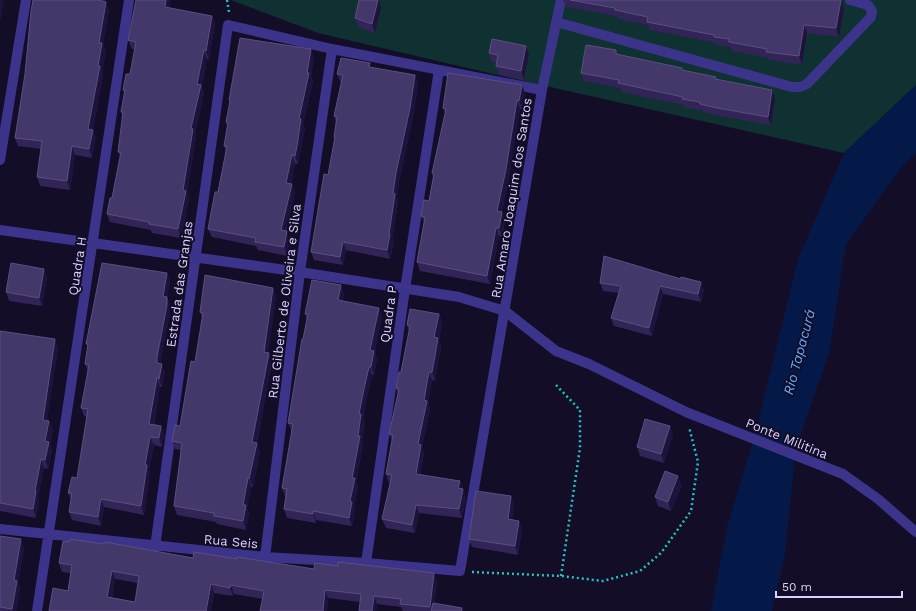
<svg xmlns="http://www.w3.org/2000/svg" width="916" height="611" viewBox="0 0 916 611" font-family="'Work Sans',sans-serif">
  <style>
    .green { fill: #0f3132 }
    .water { fill: #051948 }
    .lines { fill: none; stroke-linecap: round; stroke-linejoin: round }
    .path { stroke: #24c2c2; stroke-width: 2.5; stroke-dasharray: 2 3; stroke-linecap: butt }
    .minor { stroke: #3c348a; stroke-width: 10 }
    .wall { fill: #322457; fill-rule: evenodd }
    .shaded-wall { fill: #1e133c }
    .building { fill: #443769; stroke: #5c4f80; fill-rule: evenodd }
    .labels { text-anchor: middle; stroke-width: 4; stroke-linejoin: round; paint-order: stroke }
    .street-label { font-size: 13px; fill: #dbd3ff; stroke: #130d27 }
    .water-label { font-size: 14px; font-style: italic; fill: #61acff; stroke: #130d27 }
  </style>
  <rect width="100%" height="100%" fill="#130d27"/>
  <path class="green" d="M 231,0 L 916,0 L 916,85 L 844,153 L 506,77 L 318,33 Z"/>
  <path class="water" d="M 916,85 L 916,153 L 901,168 L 846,244 L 829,354 L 796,448 L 785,554 L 772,611 L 711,611 L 727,527 L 754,438 L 798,259 L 844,153 Z"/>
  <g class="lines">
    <path class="path" d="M 227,0 L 229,12
      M 556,385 L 580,410 L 580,448 L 561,576
      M 472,572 L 561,576 L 603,581 L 640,571 L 661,553 L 691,511 L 698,462 L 689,427"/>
    <path class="minor" d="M 556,22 L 792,87 L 800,87 L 807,84 L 871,17 L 872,11 L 868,5 L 850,0
      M 0,160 L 26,0
      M 0,230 L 300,272 L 459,297 L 505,311 L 556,351 L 589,364 L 686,412 L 843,474 L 878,499 L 916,532
      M 0,529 L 265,557 L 366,563 L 460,571 L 542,90 L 561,0
      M 155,547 L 228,25 L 332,49 L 542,90
      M 265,557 L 300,272 L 332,49
      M 366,563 L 405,289 L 439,70
      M 37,611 L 129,0"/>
  </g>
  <path class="wall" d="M 359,0 L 379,0 L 381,7 L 375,33 L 358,27 L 355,18 Z
    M 563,0 L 841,0 L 844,9 L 839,37 L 807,33 L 802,65 L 769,60 L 768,58 L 732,51 L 731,47 L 717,45 L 716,43 L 650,30 L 648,25 L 618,19 L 617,16 L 566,7 Z
    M 106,3 L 109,11 L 103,44 L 106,52 L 102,71 L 103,75 L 93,130 L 96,138 L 92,158 L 75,155 L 70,190 L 40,186 L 37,177 L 41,149 L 18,146 L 15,138 Z
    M 169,8 L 212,16 L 215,24 L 209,59 L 207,59 L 202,87 L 204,93 L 195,134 L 196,137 L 187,193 L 189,199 L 181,238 L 152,233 L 151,230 L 110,222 L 107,214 L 112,198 L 120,156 L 118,152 L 123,117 L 121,112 L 124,93 L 123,90 L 130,74 L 135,49 L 132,49 L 128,40 Z
    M 526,46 L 529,54 L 524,80 L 499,75 L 496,66 L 496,63 L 492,62 L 489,53 Z
    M 616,50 L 618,54 L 683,70 L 717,80 L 775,99 L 771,125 L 720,116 L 703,112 L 702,110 L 685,108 L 684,105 L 621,92 L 620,88 L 584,81 L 581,73 Z
    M 314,58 L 311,76 L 313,82 L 303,124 L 305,128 L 298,164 L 295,164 L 291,184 L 295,192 L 286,231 L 290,240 L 287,256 L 258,250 L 256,246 L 212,237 L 208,229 L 218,192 L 226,152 L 224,146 L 227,126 L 226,122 L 230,103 L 229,100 Z
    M 371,67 L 415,75 L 418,83 L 413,117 L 399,181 L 397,197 L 398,202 L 392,240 L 394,242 L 390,259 L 346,250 L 343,265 L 314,260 L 311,252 L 328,175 L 335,140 L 334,137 L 336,123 L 334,116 L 341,83 L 337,74 Z
    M 525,93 L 522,109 L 520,109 L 509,177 L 502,212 L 505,221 L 502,237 L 499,236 L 490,284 L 420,271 L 417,262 L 424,222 L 421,216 L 429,201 L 433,178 L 432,173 L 445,114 L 443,108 Z
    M 167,273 L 170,282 L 167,297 L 170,305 L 170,314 L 160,363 L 165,372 L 162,387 L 160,387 L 154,424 L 161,426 L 164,434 L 162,447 L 154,445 L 149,470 L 150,473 L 144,515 L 104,507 L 101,526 L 72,520 L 69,512 L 71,500 L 68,493 L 77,478 L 87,417 L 84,416 L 81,408 L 88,372 L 85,364 L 88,347 L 86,344 Z
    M 47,277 L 42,306 L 9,301 L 6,292 Z
    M 681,279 L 704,290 L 701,302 L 663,294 L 652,336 L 614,326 L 611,318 L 619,293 L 603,291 L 600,283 Z
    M 273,288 L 276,296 L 268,352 L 269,353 L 272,361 L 257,443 L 260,452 L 253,487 L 251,487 L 247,508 L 249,514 L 246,530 L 217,524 L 216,522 L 177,515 L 174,506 L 181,450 L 175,449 L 172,441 L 180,426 L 195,362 L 202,318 L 200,312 Z
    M 344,294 L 342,301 L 382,316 L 375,352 L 377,359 L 374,375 L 372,375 L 367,397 L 363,418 L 365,423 L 362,440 L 363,445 L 356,482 L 358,487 L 354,507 L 355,510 L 352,526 L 316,520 L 316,523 L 287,518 L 284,509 L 286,496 L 285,496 L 282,488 L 292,432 L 288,423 L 307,319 L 305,314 Z
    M 439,314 L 442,323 L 439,340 L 441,347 L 435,381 L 432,380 L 428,402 L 430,409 L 422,447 L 424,453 L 420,475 L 460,481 L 466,498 L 462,518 L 419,513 L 415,533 L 386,528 L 382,519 L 390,483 L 389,483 L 386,474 L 392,441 L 389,434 L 398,394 L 396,388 L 401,372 L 409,331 L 407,325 Z
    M 0,331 L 58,348 L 47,420 L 49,421 L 53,429 L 50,444 L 52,451 L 48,469 L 44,468 L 38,497 L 39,500 L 36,518 L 0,511 Z
    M 670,426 L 673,435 L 664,463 L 640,456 L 637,447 Z
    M 682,485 L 671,511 L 658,506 L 655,497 Z
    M 511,496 L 514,505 L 512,520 L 519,521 L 522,529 L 518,555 L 472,547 L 469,539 Z
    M 0,536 L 24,548 L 18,584 L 20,589 L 16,611 L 0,611 Z
    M 70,539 L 104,544 L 105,542 L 193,558 L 194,552 L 237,559 L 237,557 L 314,569 L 315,563 L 338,566 L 338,562 L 434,573 L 437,582 L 434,603 L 462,608 L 463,611 L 403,611 L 401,607 L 377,604 L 376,611 L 359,611 L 360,602 L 328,598 L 327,611 L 260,611 L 263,599 L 234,594 L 233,596 L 214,593 L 211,611 L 49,611 L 53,588 L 68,591 L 71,573 L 62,572 L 59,563 L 63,541 L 70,542 ZM 115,579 L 138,583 L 135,602 L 112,598 Z"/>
  <path class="shaded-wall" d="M 0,0 L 4,0 L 0,23 Z
    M 102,0 L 107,0 L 106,3 L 109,11 L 103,44 L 106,52 L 102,71 L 103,75 L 93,130 L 96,138 L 92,158 L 89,149 L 88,129 L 98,66 L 99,43 Z
    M 166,0 L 171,0 L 168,16 L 165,7 Z
    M 378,0 L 379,0 L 381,7 L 375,33 L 372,24 Z
    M 841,0 L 844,9 L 839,37 L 836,28 Z
    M 212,16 L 215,24 L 209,59 L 206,51 Z
    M 804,25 L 807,33 L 802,65 L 799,56 Z
    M 526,46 L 529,54 L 524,80 L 521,71 Z
    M 311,49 L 314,58 L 311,76 L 313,82 L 303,124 L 305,128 L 298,164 L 295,156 L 299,119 L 307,73 Z
    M 204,50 L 207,59 L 202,87 L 204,93 L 195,134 L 196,137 L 187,193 L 189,199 L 181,238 L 178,229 L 191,128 L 197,84 Z
    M 415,75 L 418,83 L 413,117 L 399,181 L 397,197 L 398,202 L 392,240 L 394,242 L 390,259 L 387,250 L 393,193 L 396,173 Z
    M 522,85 L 525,93 L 522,109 L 519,101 Z
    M 772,90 L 775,99 L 771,125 L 768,117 Z
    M 517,100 L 520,109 L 509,177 L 502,212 L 505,221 L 502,237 L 499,228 L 497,211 Z
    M 72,146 L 75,155 L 70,190 L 67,181 Z
    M 292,155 L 295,164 L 289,191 L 286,183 Z
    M 292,184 L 295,192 L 285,239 L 281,230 Z
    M 496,228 L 499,236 L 490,284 L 487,276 Z
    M 287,231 L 290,240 L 287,256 L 284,247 Z
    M 343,242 L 346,250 L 343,265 L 340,257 Z
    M 44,269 L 47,277 L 42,306 L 39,298 Z
    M 167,273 L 170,282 L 166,304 L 163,296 Z
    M 701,282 L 704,290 L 701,302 L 698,294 Z
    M 341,285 L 344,294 L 341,309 L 338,300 Z
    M 660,286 L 663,294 L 652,336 L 649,328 Z
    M 273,288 L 276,296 L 267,360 L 264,352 Z
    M 167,297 L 170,305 L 170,314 L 160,365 L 157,363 L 157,357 Z
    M 379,308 L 382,316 L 375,352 L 377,359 L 374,375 L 371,367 L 370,350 Z
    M 439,314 L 442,323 L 439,340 L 441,347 L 435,381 L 432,372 L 434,337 Z
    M 55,339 L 58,348 L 46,428 L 43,420 Z
    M 269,353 L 272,361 L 255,451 L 252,442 Z
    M 162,364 L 165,372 L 162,387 L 159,379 Z
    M 369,367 L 372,375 L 367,397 L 363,418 L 365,423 L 362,440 L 363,445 L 356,482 L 358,487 L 354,507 L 355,510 L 352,526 L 349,518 L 352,478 L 358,436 L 359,414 L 364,389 Z
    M 429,372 L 432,380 L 428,402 L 430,409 L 422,447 L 424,453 L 419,482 L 416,474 L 418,444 L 424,400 Z
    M 157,378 L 160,387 L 152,432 L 149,424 Z
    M 49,421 L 53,429 L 50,444 L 52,451 L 48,469 L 45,460 L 45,441 Z
    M 161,426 L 164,434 L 162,447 L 159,438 Z
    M 670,426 L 673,435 L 664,463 L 661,454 Z
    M 150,437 L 154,445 L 149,470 L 150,473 L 144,515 L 141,506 L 145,465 Z
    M 257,443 L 260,452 L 253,487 L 249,479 Z
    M 41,459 L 44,468 L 38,497 L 39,500 L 36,518 L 33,509 L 35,491 Z
    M 678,476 L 682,485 L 671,511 L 668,502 Z
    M 248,478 L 251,487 L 247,508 L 249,514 L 246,530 L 243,521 L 243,505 Z
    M 460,481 L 463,490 L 458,488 Z
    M 463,489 L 466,498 L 462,518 L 459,509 Z
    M 511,496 L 514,505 L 511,527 L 508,519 Z
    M 101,499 L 104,507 L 101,526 L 98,517 Z
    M 416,505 L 419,513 L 415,533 L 412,525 Z
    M 313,511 L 316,520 L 316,523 L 313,514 Z
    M 519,521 L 522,529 L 518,555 L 515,546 Z
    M 21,539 L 24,548 L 18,584 L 20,589 L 16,611 L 13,611 L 12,609 L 14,580 Z
    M 112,571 L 115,579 L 110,605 L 107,597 Z
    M 434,573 L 437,582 L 433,611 L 431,611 L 430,607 Z
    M 211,584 L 214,593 L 211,611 L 206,611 Z
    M 231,585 L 234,594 L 233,596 L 230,588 Z
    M 325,590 L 328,598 L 327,611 L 323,611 Z
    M 374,596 L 377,604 L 376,611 L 372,611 Z"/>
  <path class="building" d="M 33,0 L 102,0 L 102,1 L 106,2 L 99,43 L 102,43 L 98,66 L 100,66 L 88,129 L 93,130 L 89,149 L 72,146 L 67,181 L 37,177 L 42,141 L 15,138 L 25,74 L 31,11 Z
    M 136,0 L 166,0 L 165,7 L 212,16 L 206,51 L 204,50 L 197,84 L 201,85 L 191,128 L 193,129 L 183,190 L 186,191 L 178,229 L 149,224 L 149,222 L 107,214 L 110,198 L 112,198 L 121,152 L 118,152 L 123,112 L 121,112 L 125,90 L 123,90 L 126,74 L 130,74 L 136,42 L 128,40 Z
    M 359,0 L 378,0 L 372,24 L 355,18 Z
    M 570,0 L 841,0 L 836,28 L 804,25 L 799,56 L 766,52 L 767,49 L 729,42 L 729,39 L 714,37 L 714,35 L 647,22 L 648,17 L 615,10 L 615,8 Z
    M 240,38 L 311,49 L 307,73 L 309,73 L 299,119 L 301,119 L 297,146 L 295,156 L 292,155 L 286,183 L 292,184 L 281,230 L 287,231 L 284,247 L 255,242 L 256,238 L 208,229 L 215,192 L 218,192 L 227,146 L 224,146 L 228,123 L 226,122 L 230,101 L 229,100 Z
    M 492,39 L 526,46 L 521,71 L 496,66 L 498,55 L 489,53 Z
    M 586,45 L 616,50 L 616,54 L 682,68 L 682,70 L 716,77 L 715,79 L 772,90 L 768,117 L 717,108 L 700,104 L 700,102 L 682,99 L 683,97 L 618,83 L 619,80 L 581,73 Z
    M 341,58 L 370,63 L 369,67 L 415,75 L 410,108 L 396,173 L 393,193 L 395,194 L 389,234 L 390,234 L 387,250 L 343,242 L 340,257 L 311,252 L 324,174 L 328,175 L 335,137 L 334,137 L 337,117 L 334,116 L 343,75 L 337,74 Z
    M 448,73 L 522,85 L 519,101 L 517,100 L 506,169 L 497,211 L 502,212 L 499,228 L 496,228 L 487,276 L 417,262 L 425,217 L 421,216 L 424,200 L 429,201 L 434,174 L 432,173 L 446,109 L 443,108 Z
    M 604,256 L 681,279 L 681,277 L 701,282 L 698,294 L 660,286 L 649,328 L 611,318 L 621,286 L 600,283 Z
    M 11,263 L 44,269 L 39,298 L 6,292 Z
    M 102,263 L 167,273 L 163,296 L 167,297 L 167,305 L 157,357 L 157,363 L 162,364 L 159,379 L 157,378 L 149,424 L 161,426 L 159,438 L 150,437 L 145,465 L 147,465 L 141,506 L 101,499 L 98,517 L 69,512 L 72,493 L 68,493 L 72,477 L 77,478 L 88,409 L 81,408 L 89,365 L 85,364 L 88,344 L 86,344 Z
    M 205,275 L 273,288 L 264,352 L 269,353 L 252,442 L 257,443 L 249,479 L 248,478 L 243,505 L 246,505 L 243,521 L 214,516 L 214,513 L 174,506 L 182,443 L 172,441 L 175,425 L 180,426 L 191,361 L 195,362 L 203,313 L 200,312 Z
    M 312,280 L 341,285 L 338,300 L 379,308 L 370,350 L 374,351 L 371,367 L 369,367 L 364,389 L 359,414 L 361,414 L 358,436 L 360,436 L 352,478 L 355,478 L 350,501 L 352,502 L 349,518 L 313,511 L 313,514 L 284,509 L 287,489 L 282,488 L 293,424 L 288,423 L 302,339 L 303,339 L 308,314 L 305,314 Z
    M 410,309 L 439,314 L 434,337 L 438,338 L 435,356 L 432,372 L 429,372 L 424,400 L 427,401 L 418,444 L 421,445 L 416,474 L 460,481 L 458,488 L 463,489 L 459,509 L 416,505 L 412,525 L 382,519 L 392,475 L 386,474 L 393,435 L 389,434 L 399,389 L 396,388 L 399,372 L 401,372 L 410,326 L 407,325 Z
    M 0,331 L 55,339 L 43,420 L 49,421 L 45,441 L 49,442 L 45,460 L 41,459 L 35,491 L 36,491 L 33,509 L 0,503 Z
    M 645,419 L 670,426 L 661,454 L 637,447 Z
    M 665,471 L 678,476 L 668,502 L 655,497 Z
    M 476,491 L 511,496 L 508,519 L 519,521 L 515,546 L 469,539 Z
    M 0,536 L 21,539 L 14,580 L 17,581 L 12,609 L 0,607 Z
    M 70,539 L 104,544 L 105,542 L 193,558 L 194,552 L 237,559 L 237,557 L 314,569 L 315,563 L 338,566 L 338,562 L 434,573 L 430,607 L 400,604 L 401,599 L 374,596 L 372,611 L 359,611 L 361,594 L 325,590 L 323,611 L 260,611 L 264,591 L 231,585 L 230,588 L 211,584 L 206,611 L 49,611 L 53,588 L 68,591 L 72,565 L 59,563 L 63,541 L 70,542 ZM 112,571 L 139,576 L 135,602 L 107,597 Z
    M 433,603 L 462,608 L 461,611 L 431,611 Z"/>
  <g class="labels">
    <g class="street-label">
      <text transform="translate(511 198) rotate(-81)" y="5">Rua Amaro Joaquim dos Santos</text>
      <text transform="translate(77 266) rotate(-81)" y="5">Quadra H</text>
      <text transform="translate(179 284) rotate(-82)" y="5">Estrada das Granjas</text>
      <text transform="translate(284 301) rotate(-83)" y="5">Rua Gilberto de Oliveira e Silva</text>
      <text transform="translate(388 314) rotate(-82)" y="5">Quadra P</text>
      <text transform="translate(787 438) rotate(22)" y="5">Ponte Militina</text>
      <text transform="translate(231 541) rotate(5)" y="5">Rua Seis</text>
    </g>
    <g class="water-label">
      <text transform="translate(799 352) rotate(-75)" y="5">Rio Tapacurá</text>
    </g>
  </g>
  <path d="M776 591v6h126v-6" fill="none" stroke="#dbd3ff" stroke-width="2"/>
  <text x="782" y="591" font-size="12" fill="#dbd3ff" stroke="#130d27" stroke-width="3" paint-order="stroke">50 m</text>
</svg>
